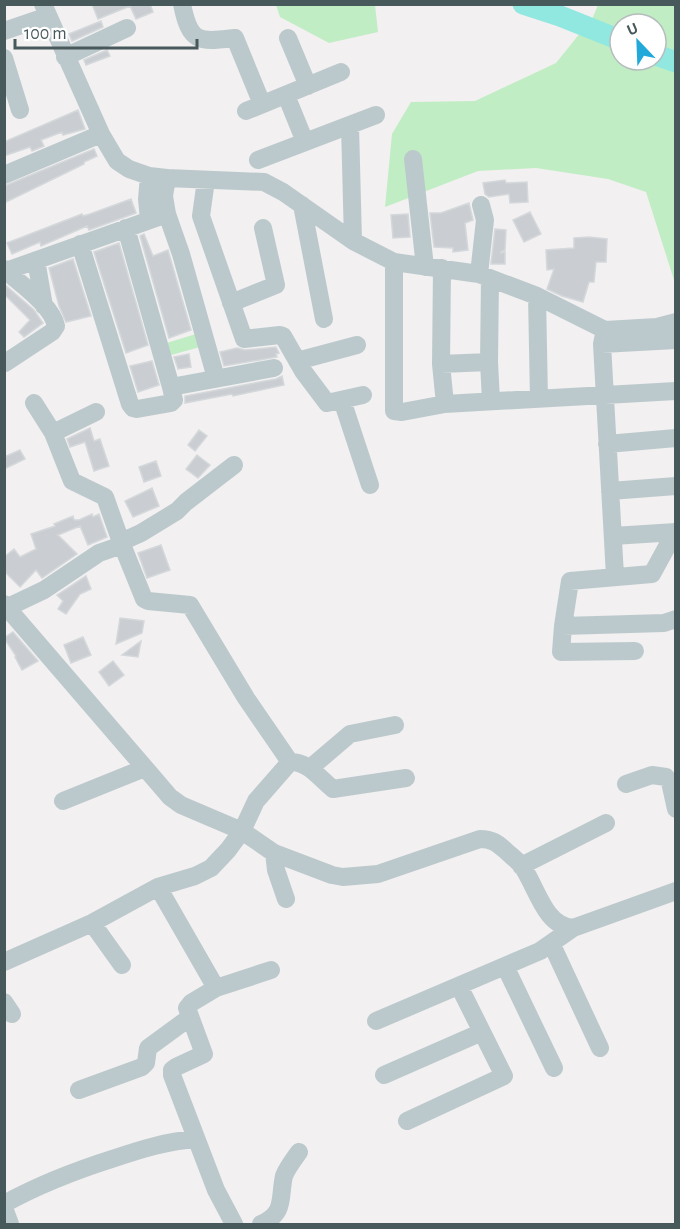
<svg xmlns="http://www.w3.org/2000/svg" width="680" height="1229" viewBox="0 0 680 1229" font-family="'Alegreya Sans',sans-serif">
  <style>
    .green { fill: #c0edc4; fill-rule: evenodd }
    .lines { fill: none; stroke-linecap: round; stroke-linejoin: round }
    .river { stroke: #90e8e0; stroke-width: 21 }
    .building { fill: #caced2; stroke: #d4d8db; stroke-width: 1.5 }
    .minor { stroke: #bcc9cc; stroke-width: 18 }
  </style>
  <rect width="100%" height="100%" fill="#f2f0f0"/>
  <path class="green" d="M 276,5 L 375,5 L 378,32 L 329,43 L 280,17 Z
    M 598,5 L 675,5 L 675,283 L 646,192 L 608,179 L 536,168 L 478,171 L 385,207 L 392,134 L 411,102 L 475,101 L 556,63 L 593,17 ZM 620,24 L 656,24 L 656,60 L 620,60 Z
    M 196,334 L 200,347 L 164,357 L 160,345 Z"/>
  <g class="lines">
    <path class="river" d="M 523,4 L 560,16 L 620,40
      M 656,55 L 676,62"/>
  </g>
  <path class="building" d="M 92,4 L 150,4 L 153,12 L 136,19 L 130,6 L 98,19 Z
    M 101,21 L 103,27 L 72,41 L 69,34 Z
    M 107,50 L 110,56 L 86,65 L 84,60 Z
    M 78,110 L 85,129 L 63,135 L 62,132 L 41,140 L 44,146 L 32,151 L 30,147 L 4,156 L 4,142 Z
    M 94,149 L 97,156 L 84,162 L 84,164 L 4,203 L 4,186 Z
    M 505,180 L 506,183 L 527,182 L 528,202 L 510,203 L 509,194 L 489,197 L 485,194 L 483,183 Z
    M 131,199 L 136,213 L 89,230 L 87,226 L 41,246 L 40,242 L 12,254 L 7,243 L 82,214 L 83,216 L 90,214 Z
    M 469,203 L 473,220 L 465,223 L 468,250 L 453,252 L 453,248 L 434,247 L 430,213 L 441,213 Z
    M 530,212 L 541,234 L 524,242 L 513,220 Z
    M 408,214 L 410,237 L 393,238 L 391,215 Z
    M 495,229 L 506,230 L 505,250 L 500,253 L 505,252 L 505,264 L 491,264 Z
    M 144,234 L 153,256 L 168,250 L 191,330 L 169,338 L 140,236 Z
    M 589,237 L 607,239 L 606,262 L 596,262 L 594,282 L 589,282 L 583,302 L 562,296 L 547,289 L 554,269 L 547,270 L 546,250 L 574,248 L 574,238 Z
    M 119,243 L 148,345 L 126,353 L 94,252 Z
    M 73,259 L 91,316 L 66,322 L 59,306 L 49,268 Z
    M 4,284 L 34,310 L 43,323 L 24,337 L 19,332 L 30,320 L 4,294 Z
    M 276,347 L 279,353 L 276,354 L 277,357 L 224,366 L 220,352 L 237,348 L 245,350 Z
    M 189,354 L 191,367 L 178,369 L 174,357 Z
    M 152,361 L 159,385 L 138,392 L 130,366 Z
    M 282,376 L 284,385 L 233,396 L 232,394 L 185,403 L 185,396 L 276,379 Z
    M 90,428 L 94,441 L 100,439 L 109,466 L 94,471 L 85,442 L 70,447 L 67,439 Z
    M 199,430 L 207,436 L 195,451 L 188,445 Z
    M 20,450 L 25,459 L 4,469 L 4,457 Z
    M 197,455 L 210,465 L 198,478 L 186,469 Z
    M 156,461 L 161,476 L 144,482 L 139,467 Z
    M 152,488 L 159,506 L 133,517 L 125,501 Z
    M 92,514 L 93,517 L 99,514 L 107,537 L 88,545 L 80,526 L 58,535 L 77,554 L 42,578 L 36,570 L 20,587 L 4,571 L 4,557 L 14,549 L 20,557 L 36,549 L 31,534 L 55,526 L 54,524 L 73,516 L 74,520 L 79,520 Z
    M 161,545 L 170,570 L 147,578 L 138,553 Z
    M 86,576 L 91,589 L 80,594 L 66,614 L 58,609 L 63,601 L 57,595 Z
    M 120,618 L 144,621 L 142,633 L 116,644 Z
    M 13,632 L 38,661 L 22,670 L 15,657 L 16,656 L 4,638 Z
    M 83,637 L 91,655 L 71,663 L 64,645 Z
    M 141,641 L 138,657 L 122,655 Z
    M 113,661 L 124,675 L 109,686 L 99,672 Z"/>
  <g class="lines">
    <path class="minor" d="M 43,4 L 101,134 L 117,161 L 129,169 L 149,176 L 167,178 L 264,182 L 283,192 L 353,241 L 394,262 L 479,274 L 537,296 L 605,330 L 657,327 L 676,322
      M 182,4 C 190,44 199,42 235,38 L 262,104
      M 4,31 L 48,16
      M 288,38 L 308,86
      M 65,57 L 127,28
      M 4,58 L 20,110
      M 286,95 L 305,142
      M 246,111 L 341,72
      M 350,125 L 353,241
      M 413,159 L 425,267
      M 258,160 L 376,115
      M 4,175 L 101,134
      M 167,178 L 164,196 L 167,214 L 181,254 L 216,378
      M 206,180 L 201,216 L 244,339 L 280,335 L 283,336 L 303,371 L 327,403 L 363,395
      M 302,205 L 324,319
      M 149,220 L 147,199 L 149,176
      M 80,244 L 130,404 L 133,408 L 137,409 L 171,403 L 174,400 L 171,387 L 126,228
      M 36,260 L 44,306
      M 394,262 L 394,411 L 402,412 L 445,404 L 676,391
      M 442,268 L 441,364 L 445,404
      M 4,269 C 20,284 52,305 56,326 L 52,332 L 5,363
      M 6,271 L 167,214
      M 479,274 L 485,220 L 481,205
      M 490,278 L 489,362 L 491,401
      M 537,296 L 539,399
      M 231,303 L 276,285 L 263,228
      M 605,330 L 602,344 L 615,576
      M 602,344 L 676,340
      M 297,361 L 357,345
      M 441,364 L 489,362
      M 171,387 L 274,368
      M 342,400 L 370,485
      M 34,403 L 53,433 L 72,481 L 105,497 L 121,542 L 144,599 L 148,601 L 190,605 L 246,698 L 290,762 C 308,761 320,779 333,789 L 406,778
      M 53,433 L 96,412
      M 607,444 L 676,438
      M 610,491 L 676,486
      M 675,532 L 652,574 L 570,581 L 563,626 L 664,623 L 676,619
      M 613,536 L 676,532
      M 121,542 L 141,533 L 177,511 L 186,502 L 234,465
      M 4,604 L 170,797 L 181,805 L 242,831 L 274,853 L 332,875 L 343,877 L 378,874 L 480,839 C 492,839 497,843 505,850 C 510,855 517,860 522,866 C 537,887 544,926 573,928 L 676,891
      M 4,609 L 44,590 L 99,553 L 122,545
      M 563,626 L 561,652 L 635,651
      M 310,768 L 350,734 L 395,725
      M 626,784 L 652,775 L 666,777 L 670,782 L 676,809
      M 63,801 L 145,768
      M 274,853 L 276,870 L 286,899
      M 521,866 L 606,823
      M 158,887 L 216,988 L 191,1003 L 187,1008 L 204,1054 L 176,1067 L 172,1070 L 172,1075 L 216,1190 L 234,1224
      M 92,923 L 122,965
      M 552,945 L 600,1048
      M 4,962 L 92,923 L 158,887 L 195,876 L 211,868 L 228,850 L 242,831 L 256,801 L 290,762
      M 505,966 L 554,1068
      M 216,988 L 271,970
      M 4,1002 L 12,1014
      M 376,1021 L 540,951 L 573,928
      M 384,1075 L 482,1032
      M 79,1090 L 142,1067 L 146,1063 L 148,1048 L 189,1018
      M 407,1121 L 504,1076 L 459,986
      M 4,1204 C 40,1184 77,1170 115,1158 C 142,1149 168,1141 196,1139
      M 4,1208 L 10,1224
      M 261,1224 C 286,1213 279,1198 284,1176 C 287,1168 294,1159 299,1152"/>
  </g>
  <rect width="680" height="1229" fill="none" stroke="#48595c" stroke-width="12"/>
  <g transform="translate(638 42) rotate(337)"><circle r="28" fill="#ffffff" stroke="#b6bdbe" stroke-width="1.5"/>
  <path d="M0-4.5L10 22L0 15L-10 22Z" fill="#22a9d9"/>
  <text y="-9" font-size="16" font-weight="bold" text-anchor="middle" fill="#48595c">U</text>
  </g>
  <path d="M15 39v9h182v-9" fill="none" stroke="#48595c" stroke-width="3"/>
  <text x="24" y="39" font-size="18" fill="#48595c" stroke="#ffffff" stroke-width="4.5" paint-order="stroke">100 m</text>
</svg>
